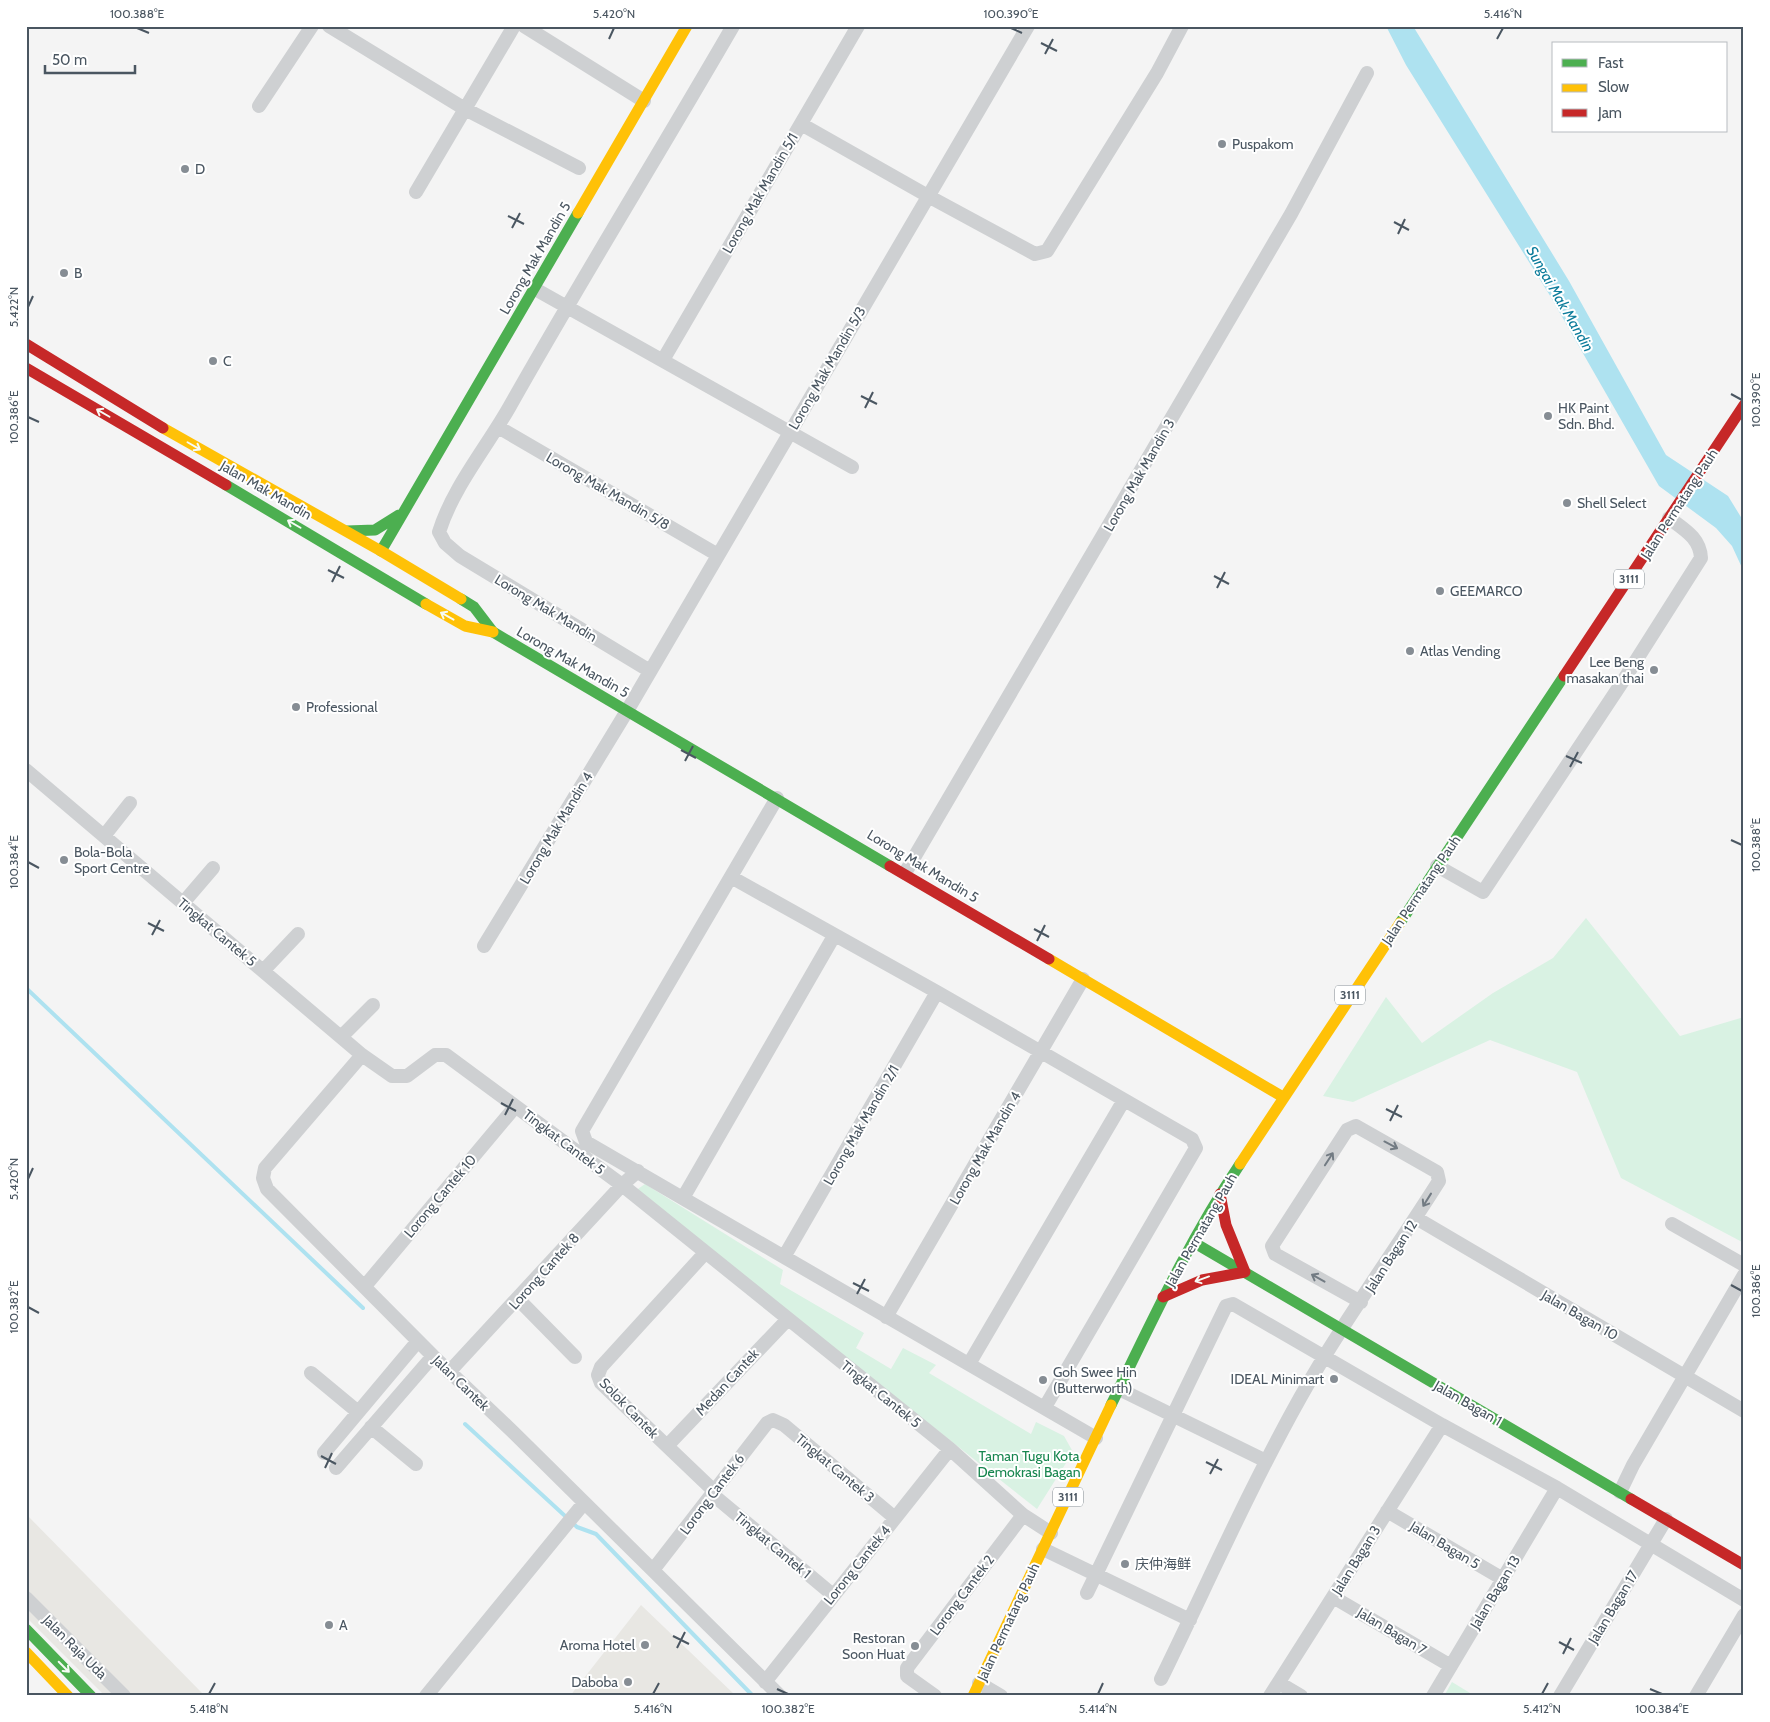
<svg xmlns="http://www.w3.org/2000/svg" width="1770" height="1722" viewBox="0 0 1770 1722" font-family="Cabin,'Noto Sans SC',sans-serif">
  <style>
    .commercial { fill: #e8e7e3 }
    .green { fill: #d9f2e3 }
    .water { fill: #aee2f0 }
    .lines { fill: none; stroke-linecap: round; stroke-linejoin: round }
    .stream { stroke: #aee2f0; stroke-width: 4 }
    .street { stroke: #ced0d2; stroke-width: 14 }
    .fast { stroke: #4caf50; stroke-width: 11 }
    .slow { stroke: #ffc107; stroke-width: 11 }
    .jam { stroke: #c62828; stroke-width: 11 }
    .oneway { stroke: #f6fbf6 }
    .oneway2 { stroke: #727b83 }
    .ticks { fill: none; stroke: #4a5661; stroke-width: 2 }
    .poi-dot { fill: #868d94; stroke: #fff; stroke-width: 2 }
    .labels { text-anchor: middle; stroke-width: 4; stroke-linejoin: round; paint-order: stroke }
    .shield { fill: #fff; stroke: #808990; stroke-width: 1 }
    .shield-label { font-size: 12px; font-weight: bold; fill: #4a5661 }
    .poi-label { font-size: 14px; fill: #4a5661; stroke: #fff; text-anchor: start }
    .street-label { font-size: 14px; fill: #4a5661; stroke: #fff }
    .park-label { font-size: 14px; fill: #17864f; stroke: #fff }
    .water-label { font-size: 15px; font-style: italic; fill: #0c7c9b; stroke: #fff }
    .neatline { fill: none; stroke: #4a5661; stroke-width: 2 }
    .ticks-label { font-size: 12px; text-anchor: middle; fill: #4a5661 }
  </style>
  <rect width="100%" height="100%" fill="#f4f4f4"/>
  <path class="commercial" d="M 26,1514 L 205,1696 L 105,1696 L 26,1617 Z
    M 641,1605 L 736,1696 L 570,1696 Z"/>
  <path class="green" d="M 1586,918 L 1680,1036 L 1744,1017 L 1744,1243 L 1621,1178 L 1577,1072 L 1490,1040 L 1353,1102 L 1323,1096 L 1386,997 L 1422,1043 L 1493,993 L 1553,958 Z
    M 645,1184 L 783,1270 L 780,1284 L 864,1333 L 856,1348 L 891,1369 L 903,1348 L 936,1365 L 929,1373 L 1031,1434 L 1036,1422 L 1064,1436 L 1073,1452 L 1037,1509 L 635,1191 Z
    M 1452,1682 L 1475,1696 L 1444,1696 Z"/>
  <path class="water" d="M 1386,26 L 1413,26 L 1569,281 L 1666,455 L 1728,496 L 1744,522 L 1744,572 L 1732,546 L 1716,528 L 1659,486 L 1549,294 L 1406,65 Z"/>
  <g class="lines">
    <path class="stream" d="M 26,988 L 363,1308
      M 465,1424 L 577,1527 L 596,1534 L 753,1696"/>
    <path class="street" d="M 329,26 L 465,109 L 579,168
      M 524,26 L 644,101
      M 259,106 L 312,26
      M 801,124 L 928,196 L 1035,254 L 1047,251 L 1157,73 L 1182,26
      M 416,192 L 514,26
      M 535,289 L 852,467
      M 663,360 L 858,26
      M 498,427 L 718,555
      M 650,671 L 460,556 L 445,543 L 439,532 C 453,487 487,447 510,406 C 582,278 659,154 733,26
      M 26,770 L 362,1055 L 392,1076 L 407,1076 L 435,1055 L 446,1055 L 622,1185 L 950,1449 L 1023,1515 L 1051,1533
      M 777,798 L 582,1131 L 586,1142 L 1096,1438
      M 104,836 L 130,803
      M 1437,866 L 1483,892 L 1623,681 L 1701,558 C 1700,538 1685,530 1669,518
      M 905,873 L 1291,214 L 1367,73
      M 731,877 L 937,992 L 1192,1139 L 1196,1148 L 1045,1407
      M 183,903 L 213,868
      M 484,946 L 627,711 L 1028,26
      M 263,971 L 298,934
      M 341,1037 L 373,1005
      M 362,1055 L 265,1168 L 263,1178 L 267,1189 L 433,1356 L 513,1432 L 780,1696
      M 683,1198 L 834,936
      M 1416,1218 L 1744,1411
      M 1672,1224 L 1744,1265
      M 705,1253 L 601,1367 L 598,1375 L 601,1383 L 714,1491
      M 784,1257 L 937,992
      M 365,1286 L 515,1107
      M 518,1299 L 575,1357
      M 886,1317 L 1083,979
      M 969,1364 L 1124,1100
      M 449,1372 L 622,1185 L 638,1171
      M 311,1373 L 358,1412
      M 1119,1389 L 1266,1461
      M 371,1427 L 416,1464
      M 667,1446 L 788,1319
      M 324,1453 L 418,1341
      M 336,1468 L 433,1356
      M 1620,1492 L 1633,1465 L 1744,1275
      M 712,1494 L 833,1595
      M 1387,1511 L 1503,1579
      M 1043,1549 L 1190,1620
      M 653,1570 L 767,1423 L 773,1420 L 784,1425 L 895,1518
      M 1087,1593 L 1226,1306 L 1233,1304 L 1442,1425 L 1557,1488 L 1744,1600
      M 1333,1597 L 1451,1666
      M 26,1598 L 124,1696
      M 1161,1679 C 1207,1585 1249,1489 1300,1398 C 1342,1323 1393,1254 1439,1181 L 1437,1172 L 1356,1126 L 1347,1130 L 1272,1246 L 1275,1254 L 1361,1302
      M 765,1682 L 950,1449
      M 979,1683 L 1001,1696
      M 1279,1683 L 1301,1696
      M 426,1696 L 584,1503
      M 935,1696 L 907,1676 L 907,1668 L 1023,1515
      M 1270,1696 L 1442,1425
      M 1433,1696 L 1557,1488
      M 1560,1696 L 1666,1519
      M 1696,1696 L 1744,1615"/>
    <path class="fast" d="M 226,485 L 426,604
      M 347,531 L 375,530 L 399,515
      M 381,551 L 578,213
      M 461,599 L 474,607 L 493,632 L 890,866
      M 1400,923 L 1564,676
      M 1193,1242 L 1631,1499
      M 1111,1405 C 1151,1323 1189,1240 1240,1164
      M 26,1629 L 91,1696"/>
    <path class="slow" d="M 578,213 L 687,26
      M 163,428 L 381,551 L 461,599
      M 426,604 L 465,626 L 493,632
      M 1049,959 L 1283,1097
      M 1240,1164 L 1400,923
      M 26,1652 L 68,1696
      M 973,1696 L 1111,1405"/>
    <path class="jam" d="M 26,344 L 163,428
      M 26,368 L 226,485
      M 1564,676 L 1744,405
      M 890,866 L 1049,959
      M 1163,1297 L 1202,1280 L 1245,1272 L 1226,1225 L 1220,1194
      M 1631,1499 L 1744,1565"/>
  </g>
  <defs><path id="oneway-shaft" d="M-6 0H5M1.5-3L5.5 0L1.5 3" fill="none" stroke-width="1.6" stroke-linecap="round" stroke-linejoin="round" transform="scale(1.25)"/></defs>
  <g class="oneway">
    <use href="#oneway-shaft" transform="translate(103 413) rotate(-150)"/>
    <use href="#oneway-shaft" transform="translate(194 446) rotate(30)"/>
    <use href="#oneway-shaft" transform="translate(294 524) rotate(-150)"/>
    <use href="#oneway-shaft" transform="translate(447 616) rotate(-151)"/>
    <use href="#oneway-shaft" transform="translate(1202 1279) rotate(160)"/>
    <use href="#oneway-shaft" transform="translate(64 1667) rotate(45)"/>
  </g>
  <g class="oneway2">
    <use href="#oneway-shaft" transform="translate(1391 1145) rotate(28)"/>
    <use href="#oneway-shaft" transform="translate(1329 1159) rotate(-57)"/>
    <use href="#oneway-shaft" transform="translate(1427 1200) rotate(122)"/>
    <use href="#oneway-shaft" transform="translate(1318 1278) rotate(-151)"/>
  </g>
  <path class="ticks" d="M 137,28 L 149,33M 1011,28 L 1022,33M 609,39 L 614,28M 1497,39 L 1503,28M 1041,43 L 1057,51M 1045,54 L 1053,39M 508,216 L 524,224M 1394,222 L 1409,230M 512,228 L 520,213M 1398,234 L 1405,219M 28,307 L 33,296M 1731,394 L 1742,400M 861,396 L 877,404M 865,408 L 873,392M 28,417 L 39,422M 328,570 L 344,578M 1214,576 L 1229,584M 332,582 L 340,566M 1217,588 L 1225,572M 681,750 L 696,758M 1566,756 L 1582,763M 685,761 L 693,746M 1570,767 L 1578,752M 1731,840 L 1742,845M 28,862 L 39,868M 148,923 L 164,931M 1034,929 L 1049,937M 152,935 L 160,920M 1037,941 L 1045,925M 501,1103 L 516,1111M 1386,1109 L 1402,1117M 505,1115 L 513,1099M 1390,1121 L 1398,1105M 28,1179 L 33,1168M 853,1283 L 869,1291M 1731,1285 L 1742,1291M 857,1294 L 865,1279M 28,1307 L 39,1313M 321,1456 L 336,1464M 1206,1462 L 1222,1470M 325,1468 L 332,1453M 1210,1474 L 1218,1459M 673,1636 L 689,1644M 1559,1642 L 1574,1650M 677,1648 L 685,1632M 1563,1654 L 1571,1638M 777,1689 L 788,1694M 1650,1689 L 1662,1694M 209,1694 L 215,1683M 653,1694 L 659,1683M 1098,1694 L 1103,1683M 1542,1694 L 1548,1683"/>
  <g class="poi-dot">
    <circle cx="1222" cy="144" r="5"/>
    <circle cx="185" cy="169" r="5"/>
    <circle cx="64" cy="273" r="5"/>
    <circle cx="213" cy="361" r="5"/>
    <circle cx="1548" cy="416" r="5"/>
    <circle cx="1567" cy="503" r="5"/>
    <circle cx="1440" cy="591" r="5"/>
    <circle cx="1410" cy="651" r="5"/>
    <circle cx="1654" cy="670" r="5"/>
    <circle cx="296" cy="707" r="5"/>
    <circle cx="64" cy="860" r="5"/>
    <circle cx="1334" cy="1379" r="5"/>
    <circle cx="1043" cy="1380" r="5"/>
    <circle cx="1125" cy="1564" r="5"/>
    <circle cx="329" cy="1625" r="5"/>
    <circle cx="645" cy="1645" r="5"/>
    <circle cx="915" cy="1646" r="5"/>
    <circle cx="628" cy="1682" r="5"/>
  </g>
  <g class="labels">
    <g class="shield">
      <rect x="1614" y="569.5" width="30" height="19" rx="4"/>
      <rect x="1335" y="985.5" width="30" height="19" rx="4"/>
      <rect x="1053" y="1487.5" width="30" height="19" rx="4"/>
    </g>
    <g class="shield-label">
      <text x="1629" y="583">3111</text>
      <text x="1350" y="999">3111</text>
      <text x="1068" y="1501">3111</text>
    </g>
    <g class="poi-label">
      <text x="1232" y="149">Puspakom</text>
      <text x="195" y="174">D</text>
      <text x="74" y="278">B</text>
      <text x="223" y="366">C</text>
      <text x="1558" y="413">HK Paint<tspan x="1558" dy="16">Sdn. Bhd.</tspan></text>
      <text x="1577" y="508">Shell Select</text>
      <text x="1450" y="596">GEEMARCO</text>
      <text x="1420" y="656">Atlas Vending</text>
      <text x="1644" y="667" text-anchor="end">Lee Beng<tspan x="1644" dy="16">masakan thai</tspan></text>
      <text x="306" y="712">Professional</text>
      <text x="74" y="857">Bola-Bola<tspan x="74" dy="16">Sport Centre</tspan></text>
      <text x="1053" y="1377">Goh Swee Hin<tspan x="1053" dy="16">(Butterworth)</tspan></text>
      <text x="1324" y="1384" text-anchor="end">IDEAL Minimart</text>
      <text x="1135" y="1569">庆仲海鲜</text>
      <text x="339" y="1630">A</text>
      <text x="905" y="1643" text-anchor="end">Restoran<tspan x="905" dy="16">Soon Huat</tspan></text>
      <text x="635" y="1650" text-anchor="end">Aroma Hotel</text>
      <text x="618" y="1687" text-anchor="end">Daboba</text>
    </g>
    <g class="street-label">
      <text transform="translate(760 193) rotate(-60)" y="5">Lorong Mak Mandin 5/1</text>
      <text transform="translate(535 258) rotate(-60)" y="5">Lorong Mak Mandin 5</text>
      <text transform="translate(827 368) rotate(-60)" y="5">Lorong Mak Mandin 5/3</text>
      <text transform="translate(1139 475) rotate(-60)" y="5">Lorong Mak Mandin 3</text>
      <text transform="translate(266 490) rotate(30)" y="5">Jalan Mak Mandin</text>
      <text transform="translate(608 491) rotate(30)" y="5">Lorong Mak Mandin 5/8</text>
      <text transform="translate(1679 504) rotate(-57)" y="5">Jalan Permatang Pauh</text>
      <text transform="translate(546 608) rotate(31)" y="5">Lorong Mak Mandin</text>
      <text transform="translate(573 662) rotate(30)" y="5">Lorong Mak Mandin 5</text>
      <text transform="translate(556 828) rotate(-59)" y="5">Lorong Mak Mandin 4</text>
      <text transform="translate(923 866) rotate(31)" y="5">Lorong Mak Mandin 5</text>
      <text transform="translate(1421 890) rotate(-56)" y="5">Jalan Permatang Pauh</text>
      <text transform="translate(217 932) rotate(40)" y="5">Tingkat Cantek 5</text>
      <text transform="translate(861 1125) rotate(-60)" y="5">Lorong Mak Mandin 2/1</text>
      <text transform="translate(564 1142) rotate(37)" y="5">Tingkat Cantek 5</text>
      <text transform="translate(985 1148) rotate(-60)" y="5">Lorong Mak Mandin 4</text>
      <text transform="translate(440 1196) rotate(-50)" y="5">Lorong Cantek 10</text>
      <text transform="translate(1201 1230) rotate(-60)" y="5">Jalan Permatang Pauh</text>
      <text transform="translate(1391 1256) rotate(-57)" y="5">Jalan Bagan 12</text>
      <text transform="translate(544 1271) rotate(-48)" y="5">Lorong Cantek 8</text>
      <text transform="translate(1580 1315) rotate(30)" y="5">Jalan Bagan 10</text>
      <text transform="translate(727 1382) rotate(-47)" y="5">Medan Cantek</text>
      <text transform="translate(461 1383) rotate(44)" y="5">Jalan Cantek</text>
      <text transform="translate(881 1394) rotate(39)" y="5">Tingkat Cantek 5</text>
      <text transform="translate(1468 1403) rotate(30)" y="5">Jalan Bagan 1</text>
      <text transform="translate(629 1408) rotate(46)" y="5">Solok Cantek</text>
      <text transform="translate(835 1468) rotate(40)" y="5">Tingkat Cantek 3</text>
      <text transform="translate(712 1494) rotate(-53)" y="5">Lorong Cantek 6</text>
      <text transform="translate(773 1545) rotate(40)" y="5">Tingkat Cantek 1</text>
      <text transform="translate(1445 1545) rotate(31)" y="5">Jalan Bagan 5</text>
      <text transform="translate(1356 1560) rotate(-58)" y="5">Jalan Bagan 3</text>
      <text transform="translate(857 1565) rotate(-51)" y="5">Lorong Cantek 4</text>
      <text transform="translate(1495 1592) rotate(-59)" y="5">Jalan Bagan 13</text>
      <text transform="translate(962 1595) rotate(-53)" y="5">Lorong Cantek 2</text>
      <text transform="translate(1613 1607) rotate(-59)" y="5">Jalan Bagan 17</text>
      <text transform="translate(1008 1622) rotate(-65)" y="5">Jalan Permatang Pauh</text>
      <text transform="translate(1392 1631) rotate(31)" y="5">Jalan Bagan 7</text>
      <text transform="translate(75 1647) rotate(45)" y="5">Jalan Raja Uda</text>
    </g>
    <g class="park-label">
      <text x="1029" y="1461">Taman Tugu Kota<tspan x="1029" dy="16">Demokrasi Bagan</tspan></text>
    </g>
    <g class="water-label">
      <text transform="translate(1560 299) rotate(60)" y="5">Sungai Mak Mandin</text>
    </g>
  </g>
  <rect width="1770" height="1722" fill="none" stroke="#ffffff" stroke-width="55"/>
  <rect x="1552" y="42" width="175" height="90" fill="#ffffff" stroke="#b7bbc0"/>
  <rect x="1562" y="59" width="25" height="8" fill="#4caf50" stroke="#b7bbc0"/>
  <text x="1598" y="68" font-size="15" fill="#4a5661">Fast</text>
  <rect x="1562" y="84" width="25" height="8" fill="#ffc107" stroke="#b7bbc0"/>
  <text x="1598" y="92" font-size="15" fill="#4a5661">Slow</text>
  <rect x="1562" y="109" width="25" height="8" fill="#c62828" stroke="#b7bbc0"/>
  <text x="1598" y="118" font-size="15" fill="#4a5661">Jam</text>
  <path d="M45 65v8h90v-8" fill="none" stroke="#4a5661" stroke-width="2.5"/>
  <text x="52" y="65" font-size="15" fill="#4a5661" stroke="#ffffff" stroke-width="4" paint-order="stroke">50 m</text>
  <rect x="28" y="28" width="1714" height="1666" class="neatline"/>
  <g class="ticks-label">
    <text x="137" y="18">100.388°E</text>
    <text x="614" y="18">5.420°N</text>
    <text x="1011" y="18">100.390°E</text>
    <text x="1503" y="18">5.416°N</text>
    <text transform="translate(14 307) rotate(-90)" y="4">5.422°N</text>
    <text transform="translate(1756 400) rotate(-90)" y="4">100.390°E</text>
    <text transform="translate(14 417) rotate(-90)" y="4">100.386°E</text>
    <text transform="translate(1756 845) rotate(-90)" y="4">100.388°E</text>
    <text transform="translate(14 862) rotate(-90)" y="4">100.384°E</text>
    <text transform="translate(14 1179) rotate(-90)" y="4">5.420°N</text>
    <text transform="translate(1756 1291) rotate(-90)" y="4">100.386°E</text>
    <text transform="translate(14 1307) rotate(-90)" y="4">100.382°E</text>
    <text x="209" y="1713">5.418°N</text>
    <text x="653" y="1713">5.416°N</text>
    <text x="788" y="1713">100.382°E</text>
    <text x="1098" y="1713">5.414°N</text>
    <text x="1542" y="1713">5.412°N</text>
    <text x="1662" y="1713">100.384°E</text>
  </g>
</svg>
